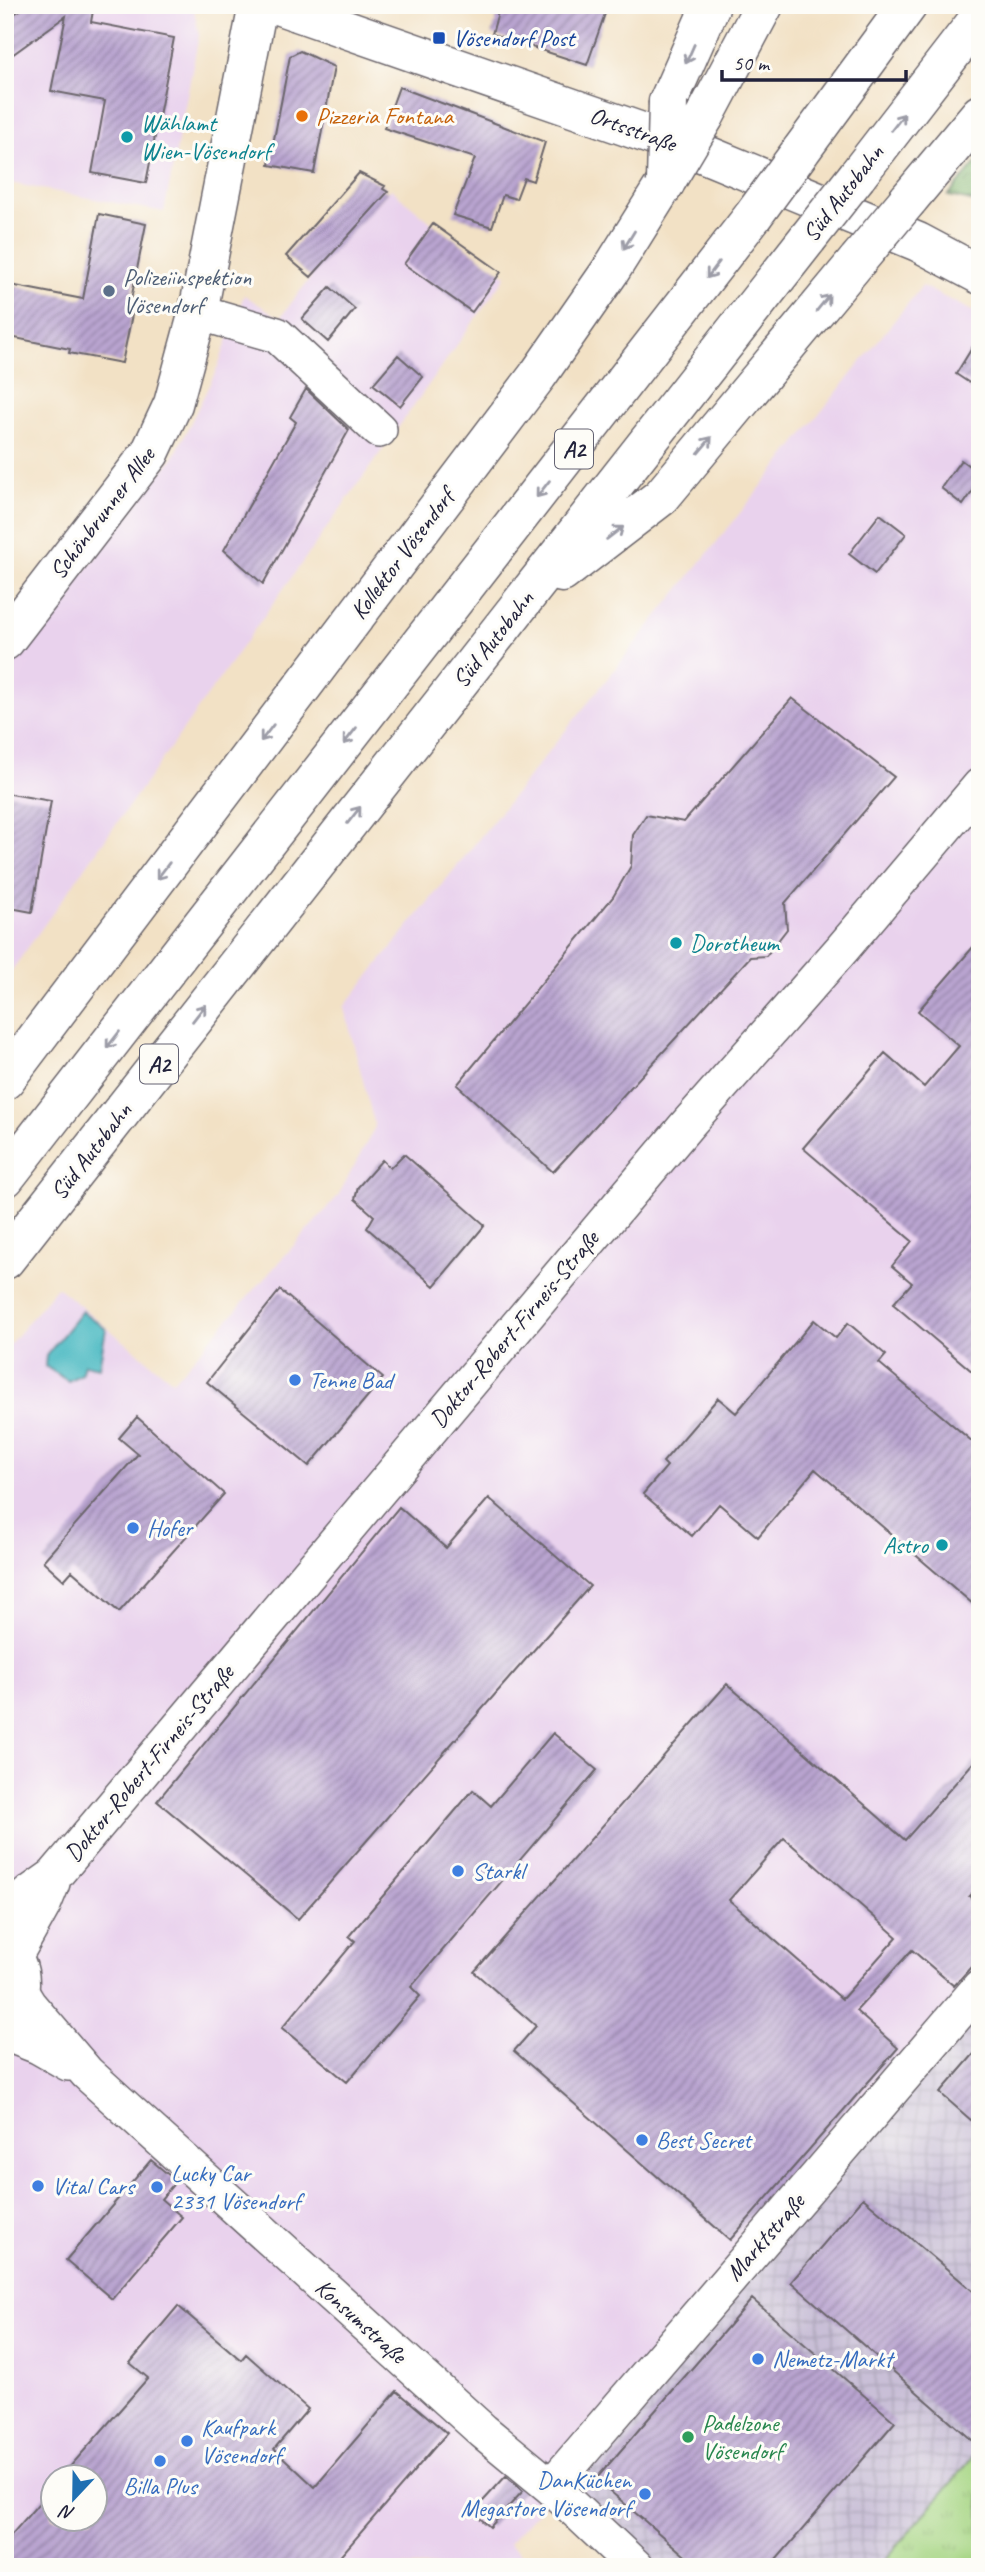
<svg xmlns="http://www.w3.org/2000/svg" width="985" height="2572" viewBox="0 0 985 2572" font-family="Caveat,sans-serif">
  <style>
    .built { fill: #e9d2ed; fill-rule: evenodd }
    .industrial { fill: url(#industrial-grid) }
    .grass { fill: url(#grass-tufts); stroke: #647c5f; stroke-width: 2 }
    .forest { fill: url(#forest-crowns); stroke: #536c56; stroke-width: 2 }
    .water { fill: #4bbac3; stroke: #366e7f; stroke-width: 2 }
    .building { fill: url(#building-hatch); fill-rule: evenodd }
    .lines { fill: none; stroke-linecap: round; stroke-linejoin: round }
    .minor-casing { stroke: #6b656b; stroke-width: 38 }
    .major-casing { stroke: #6b656b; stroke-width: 41 }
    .highway-casing { stroke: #6b656b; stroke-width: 41 }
    .minor { stroke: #fff; stroke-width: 35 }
    .major { stroke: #fff; stroke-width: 38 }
    .highway { stroke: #fff; stroke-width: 38 }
    .highway-bridge-casing { stroke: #6b656b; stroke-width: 41; stroke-linecap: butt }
    .highway-bridge { stroke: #fff; stroke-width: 38 }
    .oneway { stroke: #9c9ca7 }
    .transit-dot { fill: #1a4fb4; stroke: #fdfcf7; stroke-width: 2.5 }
    .food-dot { fill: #e8710a; stroke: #fdfcf7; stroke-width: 2.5 }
    .culture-dot { fill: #0f9aa8; stroke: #fdfcf7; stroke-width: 2.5 }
    .service-dot { fill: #5c6f8a; stroke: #fdfcf7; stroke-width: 2.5 }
    .shop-dot { fill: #3f7fe0; stroke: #fdfcf7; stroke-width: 2.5 }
    .leisure-dot { fill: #2e9e5b; stroke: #fdfcf7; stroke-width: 2.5 }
    .labels { text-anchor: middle; stroke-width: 6; stroke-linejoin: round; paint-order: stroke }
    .shield { fill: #fdfcf7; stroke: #646373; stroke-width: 2 }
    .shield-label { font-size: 23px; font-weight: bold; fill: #22223b }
    .transit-label { font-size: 24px; fill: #164399; stroke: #fdfcf7; text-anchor: start }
    .food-label { font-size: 24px; fill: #c56008; stroke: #fdfcf7; text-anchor: start }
    .culture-label { font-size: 24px; fill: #0d838f; stroke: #fdfcf7; text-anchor: start }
    .street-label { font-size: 24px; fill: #22223b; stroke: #fdfcf7 }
    .service-label { font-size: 24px; fill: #4e5e75; stroke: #fdfcf7; text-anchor: start }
    .shop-label { font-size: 24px; fill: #366cbe; stroke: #fdfcf7; text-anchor: start }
    .leisure-label { font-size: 24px; fill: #27864d; stroke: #fdfcf7; text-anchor: start }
  </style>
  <defs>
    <pattern id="industrial-grid" width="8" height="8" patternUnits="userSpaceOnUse" patternTransform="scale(1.75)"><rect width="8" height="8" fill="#c9bfd7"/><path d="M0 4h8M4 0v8" fill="none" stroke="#aca4b9"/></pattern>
    <pattern id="grass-tufts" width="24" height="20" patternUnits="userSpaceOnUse" patternTransform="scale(1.75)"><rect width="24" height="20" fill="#a6d583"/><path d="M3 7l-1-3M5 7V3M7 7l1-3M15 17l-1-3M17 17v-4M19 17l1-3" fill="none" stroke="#8fb772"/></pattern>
    <pattern id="forest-crowns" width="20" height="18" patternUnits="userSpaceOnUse" patternTransform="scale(1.75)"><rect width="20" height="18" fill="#84b671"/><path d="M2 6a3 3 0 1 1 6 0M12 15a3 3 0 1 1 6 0" fill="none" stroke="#6c945e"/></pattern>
    <pattern id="building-hatch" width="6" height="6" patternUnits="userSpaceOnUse" patternTransform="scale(1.75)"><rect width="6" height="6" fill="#b9a4d0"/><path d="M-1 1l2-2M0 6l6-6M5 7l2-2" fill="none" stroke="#9685aa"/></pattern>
  </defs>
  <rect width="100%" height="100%" fill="#fdfcf7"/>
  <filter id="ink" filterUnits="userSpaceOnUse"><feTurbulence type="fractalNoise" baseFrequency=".0143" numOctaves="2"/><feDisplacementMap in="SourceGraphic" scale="14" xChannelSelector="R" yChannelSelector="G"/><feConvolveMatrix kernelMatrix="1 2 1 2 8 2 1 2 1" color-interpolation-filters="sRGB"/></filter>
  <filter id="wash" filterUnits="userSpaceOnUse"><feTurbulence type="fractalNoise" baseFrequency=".00686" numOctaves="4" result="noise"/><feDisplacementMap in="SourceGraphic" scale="28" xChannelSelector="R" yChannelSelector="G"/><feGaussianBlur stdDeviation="1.57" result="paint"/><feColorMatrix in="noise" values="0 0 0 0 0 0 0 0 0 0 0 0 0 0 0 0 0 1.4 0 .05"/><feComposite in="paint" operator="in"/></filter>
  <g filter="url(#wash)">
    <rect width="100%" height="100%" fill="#f2e1c5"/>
    <path class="built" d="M 5,5 L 190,5 L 194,9 L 199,35 L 164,212 L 5,182 Z
      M 391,189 L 434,225 L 506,276 L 5,980 L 5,673 L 175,455 L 217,369 L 244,295 L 280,318 L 311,277 Z
      M 922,286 L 980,315 L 980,1997 L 559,2488 L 509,2543 L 522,2555 L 512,2567 L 5,2567 L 5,1350 L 57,1287 L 173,1381 L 338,1196 L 375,1127 L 344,1007 ZM 52,2478 L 94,2478 L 94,2520 L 52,2520 Z"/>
    <path class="industrial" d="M 980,1997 L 980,2449 L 879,2567 L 648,2567 L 559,2488 Z"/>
    <path class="grass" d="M 980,2449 L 980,2567 L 879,2567 Z"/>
    <path class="forest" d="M 980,158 L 980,203 L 948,196 Z"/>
    <path class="water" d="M 82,1311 L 106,1329 L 99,1367 L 84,1364 L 81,1374 L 68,1381 L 45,1366 L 46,1356 Z"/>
    <g id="blocks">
      <path class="building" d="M 28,5 L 94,5 L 91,22 L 174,38 L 146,183 L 92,173 L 105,101 L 51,91 L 66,16 L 5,60 L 5,20 Z
        M 500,5 L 608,5 L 587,65 L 492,34 Z
        M 300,51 L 334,67 L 314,173 L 269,165 L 290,56 Z
        M 399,87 L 545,142 L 533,181 L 524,178 L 516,199 L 503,195 L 492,227 L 453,215 L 475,158 L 384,128 Z
        M 359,173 L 385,186 L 383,189 L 388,192 L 311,277 L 286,256 Z
        M 99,214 L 146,224 L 129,310 L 133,310 L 122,363 L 69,353 L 70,349 L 5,336 L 5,284 L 83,299 Z
        M 433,224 L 501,272 L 472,312 L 404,264 Z
        M 330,287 L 355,309 L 328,342 L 302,319 Z
        M 980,335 L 980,390 L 956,374 Z
        M 398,355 L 423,377 L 400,406 L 373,384 Z
        M 306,389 L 349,430 L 263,584 L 224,550 L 296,422 L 290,417 Z
        M 961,460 L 980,474 L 980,481 L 963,505 L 941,488 Z
        M 880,514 L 906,534 L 875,574 L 849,554 Z
        M 792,698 L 894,777 L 785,903 L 787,929 L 766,956 L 750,957 L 553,1172 L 457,1085 L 613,897 L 631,866 L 633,835 L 646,815 L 684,822 Z
        M 5,793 L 51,801 L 32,912 L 5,907 Z
        M 980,939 L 980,1378 L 893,1304 L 912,1283 L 892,1266 L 912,1241 L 803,1148 L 885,1053 L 924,1087 L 959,1046 L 918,1011 Z
        M 404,1154 L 485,1225 L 434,1286 L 367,1228 L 374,1216 L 355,1199 L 358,1187 L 382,1160 L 390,1168 Z
        M 280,1290 L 383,1378 L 309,1466 L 207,1382 Z
        M 814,1320 L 836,1338 L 848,1323 L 886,1355 L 879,1363 L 980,1448 L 980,1610 L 815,1469 L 758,1537 L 719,1504 L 692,1536 L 643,1494 L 667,1466 L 663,1462 L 718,1398 L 736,1413 Z
        M 137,1417 L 224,1494 L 119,1612 L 72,1571 L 64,1580 L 43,1561 L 138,1454 L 119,1438 Z
        M 489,1498 L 590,1586 L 298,1919 L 157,1801 L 399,1507 L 446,1548 Z
        M 727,1684 L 905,1840 L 980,1755 L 980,1884 L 969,1896 L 980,1905 L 980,1957 L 954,1986 L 912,1950 L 856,2011 L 898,2048 L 730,2240 L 514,2051 L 536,2026 L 474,1972 ZM 784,1838 L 897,1937 L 842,1999 L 729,1900 Z
        M 553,1733 L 597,1770 L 411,1987 L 420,1996 L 347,2082 L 282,2028 L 355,1941 L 349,1936 L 473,1790 L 491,1806 Z
        M 980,2047 L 980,2128 L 940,2093 Z
        M 151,2160 L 176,2181 L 161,2199 L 182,2217 L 112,2299 L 66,2260 Z
        M 863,2198 L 980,2297 L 980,2447 L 791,2282 Z
        M 752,2299 L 895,2422 L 770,2567 L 698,2567 L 596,2479 Z
        M 178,2306 L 241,2360 L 246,2354 L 308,2409 L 274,2449 L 315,2487 L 397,2391 L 447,2433 L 331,2567 L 5,2567 L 5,2542 L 52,2488 L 52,2519 L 94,2519 L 94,2477 L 61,2477 L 148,2378 L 130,2363 Z
        M 506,2476 L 523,2491 L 490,2527 L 473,2512 Z"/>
    </g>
  </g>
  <g filter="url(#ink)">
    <use href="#blocks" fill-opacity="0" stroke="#6b656b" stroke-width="2"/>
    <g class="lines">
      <defs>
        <path id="minor" d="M 198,312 L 277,335 L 379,430
          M 5,1915 L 30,1893 L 54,1876 L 686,1126 L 842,949 L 980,786
          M 14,1957 L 43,1905 L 52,1883
          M 20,1991 L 28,2004 L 87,2073 L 483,2431 L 551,2487 L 636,2567
          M 5,2033 L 38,2046 L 68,2063
          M 551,2487 L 980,1987"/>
        <path id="major" d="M 277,5 L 702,153 L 918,242 L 980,275
          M 5,641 L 150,453 L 173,404 L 198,312 L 258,5
          M 5,1947 C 26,1969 24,1999 5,2021"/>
        <path id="highway" d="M 668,102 L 711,5
          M 705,116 L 764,5
          M 800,152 L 908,5
          M 857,176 L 980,17
          M 908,200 L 980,114
          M 562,573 L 661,497 L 858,260
          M 5,1080 L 538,375 L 611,270 L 666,182
          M 5,1178 L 753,216
          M 5,1260 L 808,238"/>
      </defs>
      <use href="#minor" class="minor-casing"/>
      <use href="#major" class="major-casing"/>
      <use href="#highway" class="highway-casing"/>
      <use href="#minor" class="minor"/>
      <use href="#major" class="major"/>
      <use href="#highway" class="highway"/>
      <defs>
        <path id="highway-bridge" d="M 667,180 L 705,116
          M 666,182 L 668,102
          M 753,216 L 800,152
          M 808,238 L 857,176
          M 858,260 L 908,200"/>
      </defs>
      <use href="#highway-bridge" class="highway-bridge-casing"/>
      <use href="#highway-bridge" class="highway-bridge"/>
    </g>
    <defs><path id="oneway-shaft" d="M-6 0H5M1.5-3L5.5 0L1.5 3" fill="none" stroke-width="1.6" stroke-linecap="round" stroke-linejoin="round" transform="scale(1.75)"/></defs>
    <g class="oneway">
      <use href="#oneway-shaft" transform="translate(690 54) rotate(114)"/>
      <use href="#oneway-shaft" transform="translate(898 122) rotate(-52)"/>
      <use href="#oneway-shaft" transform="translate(629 240) rotate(122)"/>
      <use href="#oneway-shaft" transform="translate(713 270) rotate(127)"/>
      <use href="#oneway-shaft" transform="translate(823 303) rotate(-51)"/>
      <use href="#oneway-shaft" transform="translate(705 445) rotate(-50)"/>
      <use href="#oneway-shaft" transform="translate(543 489) rotate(128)"/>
      <use href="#oneway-shaft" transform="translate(615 533) rotate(-37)"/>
      <use href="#oneway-shaft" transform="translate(267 733) rotate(127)"/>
      <use href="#oneway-shaft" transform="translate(350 736) rotate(128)"/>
      <use href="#oneway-shaft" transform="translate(354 815) rotate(-52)"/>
      <use href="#oneway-shaft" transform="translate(163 871) rotate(127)"/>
      <use href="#oneway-shaft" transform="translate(199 1013) rotate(-52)"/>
      <use href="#oneway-shaft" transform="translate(113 1040) rotate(128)"/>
    </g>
  </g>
  <rect class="transit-dot" x="432" y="31" width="14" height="14" rx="3.5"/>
  <circle class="food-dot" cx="302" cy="116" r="7"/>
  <g class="culture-dot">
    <circle cx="127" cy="137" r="7"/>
    <circle cx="676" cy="943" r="7"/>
    <circle cx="942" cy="1545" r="7"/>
  </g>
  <circle class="service-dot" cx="109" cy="291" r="7"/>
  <g class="shop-dot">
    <circle cx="295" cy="1380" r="7"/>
    <circle cx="133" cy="1528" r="7"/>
    <circle cx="458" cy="1871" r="7"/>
    <circle cx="642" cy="2140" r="7"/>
    <circle cx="38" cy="2186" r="7"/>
    <circle cx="157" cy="2187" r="7"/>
    <circle cx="758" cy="2359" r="7"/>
    <circle cx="187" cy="2441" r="7"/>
    <circle cx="160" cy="2461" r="7"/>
    <circle cx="645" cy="2494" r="7"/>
  </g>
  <circle class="leisure-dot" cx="688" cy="2437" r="7"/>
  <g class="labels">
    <g class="shield">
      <rect x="555" y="429.5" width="38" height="39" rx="5"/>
      <rect x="140" y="1044.5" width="38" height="39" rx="5"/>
    </g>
    <g class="shield-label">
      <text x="574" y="457">A2</text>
      <text x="159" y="1072">A2</text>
    </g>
    <g class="transit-label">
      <text x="453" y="46">Vösendorf Post</text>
    </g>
    <g class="food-label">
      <text x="316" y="124">Pizzeria Fontana</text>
    </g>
    <g class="culture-label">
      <text x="141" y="131">Wählamt<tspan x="141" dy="28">Wien-Vösendorf</tspan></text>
      <text x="690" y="951">Dorotheum</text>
      <text x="928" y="1553" text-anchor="end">Astro</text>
    </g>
    <g class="street-label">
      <text transform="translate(633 129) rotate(20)" y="8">Ortsstraße</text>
      <text transform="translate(843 193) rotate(-52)" y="8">Süd Autobahn</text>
      <text transform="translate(102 513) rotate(-53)" y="8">Schönbrunner Allee</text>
      <text transform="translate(402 554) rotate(-53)" y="8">Kollektor Vösendorf</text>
      <text transform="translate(493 639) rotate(-52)" y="8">Süd Autobahn</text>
      <text transform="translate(91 1151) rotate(-52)" y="8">Süd Autobahn</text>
      <text transform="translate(514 1329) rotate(-50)" y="8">Doktor-Robert-Firneis-Straße</text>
      <text transform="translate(149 1763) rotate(-50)" y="8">Doktor-Robert-Firneis-Straße</text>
      <text transform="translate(765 2237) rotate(-49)" y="8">Marktstraße</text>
      <text transform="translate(361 2321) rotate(42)" y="8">Konsumstraße</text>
    </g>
    <g class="service-label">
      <text x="123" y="285">Polizeiinspektion<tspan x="123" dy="28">Vösendorf</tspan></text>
    </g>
    <g class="shop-label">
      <text x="309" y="1388">Tenne Bad</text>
      <text x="147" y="1536">Hofer</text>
      <text x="472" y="1879">Starkl</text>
      <text x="656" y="2148">Best Secret</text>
      <text x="171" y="2181">Lucky Car<tspan x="171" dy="28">2331 Vösendorf</tspan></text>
      <text x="52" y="2194">Vital Cars</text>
      <text x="772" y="2367">Nemetz-Markt</text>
      <text x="201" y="2435">Kaufpark<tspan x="201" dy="28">Vösendorf</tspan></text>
      <text x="631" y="2488" text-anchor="end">DanKüchen<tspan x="631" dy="28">Megastore Vösendorf</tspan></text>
      <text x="160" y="2494" text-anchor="middle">Billa Plus</text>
    </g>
    <g class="leisure-label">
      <text x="702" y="2431">Padelzone<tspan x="702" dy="28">Vösendorf</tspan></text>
    </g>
  </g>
  <rect width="985" height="2572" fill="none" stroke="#fdfcf7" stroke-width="28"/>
  <g transform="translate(74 2498) rotate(202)"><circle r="33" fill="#fdfcf7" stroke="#a5a5ac" stroke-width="2"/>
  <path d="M0-5L12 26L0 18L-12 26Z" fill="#1f6fb2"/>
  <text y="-10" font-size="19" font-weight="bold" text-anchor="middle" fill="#22223b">N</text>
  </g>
  <path d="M722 70v10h184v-10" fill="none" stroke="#22223b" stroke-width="3.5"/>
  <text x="733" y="70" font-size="21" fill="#22223b" stroke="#fdfcf7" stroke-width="5" paint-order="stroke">50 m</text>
</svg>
